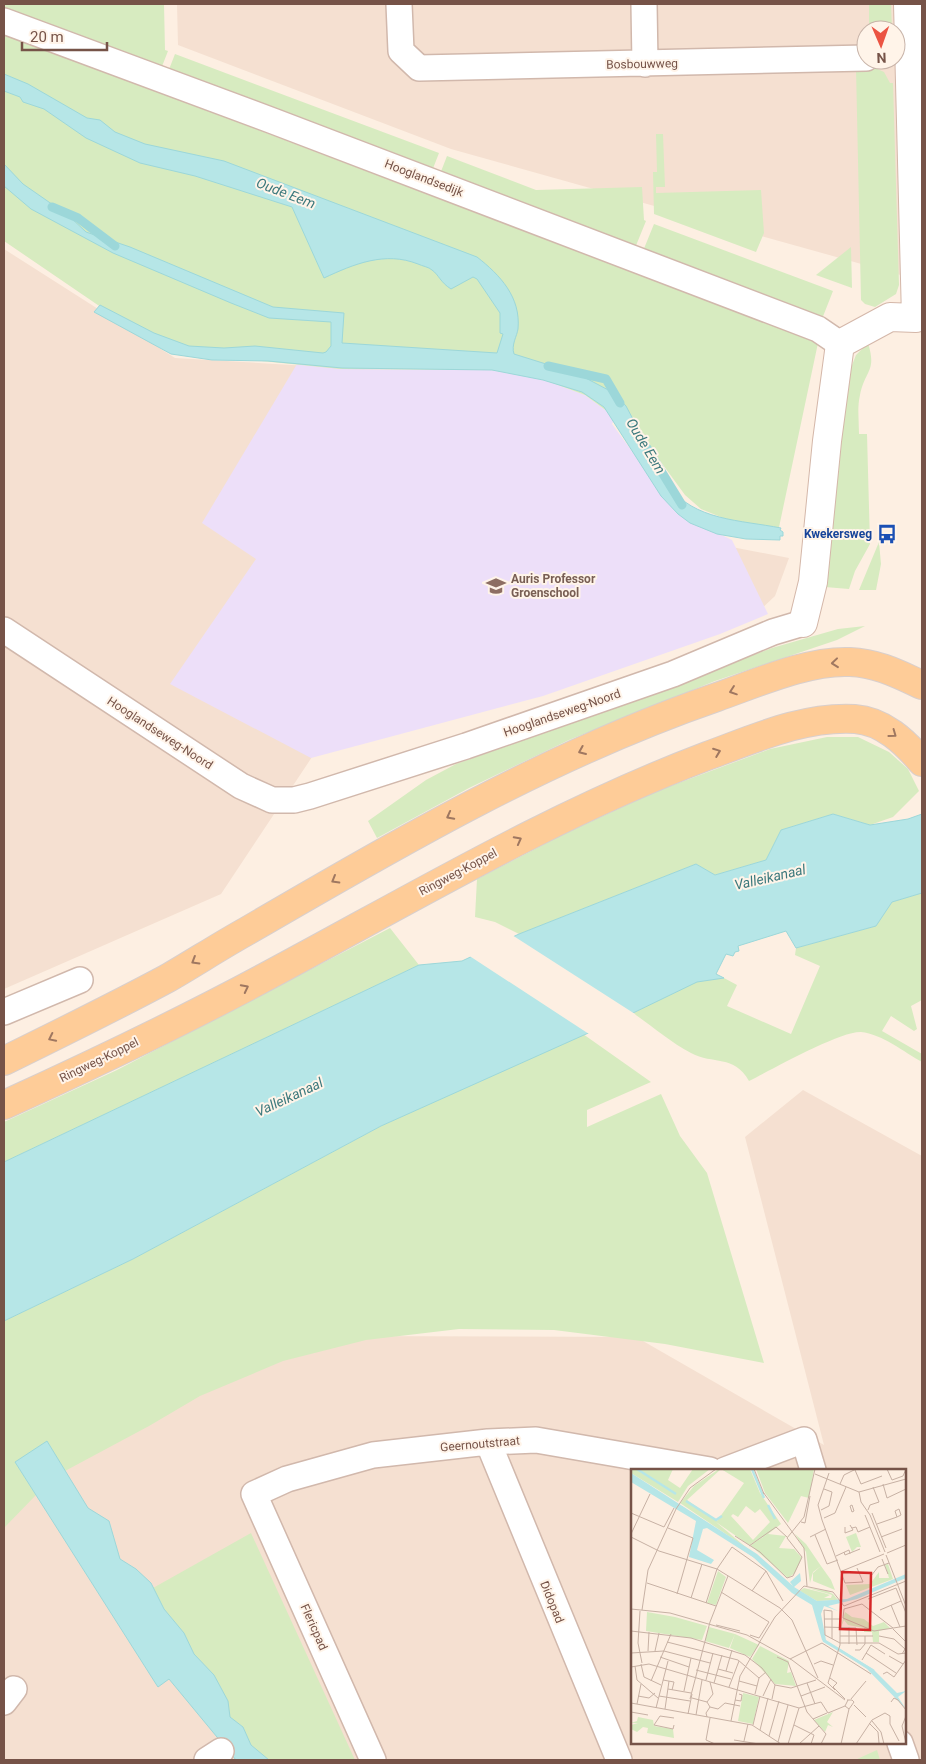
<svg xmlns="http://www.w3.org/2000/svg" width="926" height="1764" viewBox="0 0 926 1764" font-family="Roboto,sans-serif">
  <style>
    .residential { fill: #f5e0d1; fill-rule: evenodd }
    .education { fill: #eddff9 }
    .green { fill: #d7ebc0 }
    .water { fill: #b6e6e7; stroke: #9cd7d9 }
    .pier { fill: #fdefe2 }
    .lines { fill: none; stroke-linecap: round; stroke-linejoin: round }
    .stream { stroke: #9cd7d9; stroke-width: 9 }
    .street-casing { stroke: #d1b8ac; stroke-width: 28 }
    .secondary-casing { stroke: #d4b7a9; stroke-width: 30 }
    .primary-casing { stroke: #d9cfcc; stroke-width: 30 }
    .street { stroke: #fff; stroke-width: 25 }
    .secondary { stroke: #fff; stroke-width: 28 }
    .primary { stroke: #fecc98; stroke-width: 28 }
    .oneway { stroke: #9f7760 }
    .labels { text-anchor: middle; stroke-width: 4; stroke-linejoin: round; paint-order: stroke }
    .street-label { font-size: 12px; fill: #765348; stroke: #fff4e9 }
    .transit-label { font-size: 12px; font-weight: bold; fill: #164399; stroke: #fff4e9; text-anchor: end }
    .education-label { font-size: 12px; font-weight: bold; fill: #785e54; stroke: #fff4e9; text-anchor: start }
    .water-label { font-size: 14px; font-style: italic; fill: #3b787c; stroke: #fff4e9 }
    .inset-river { fill: none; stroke: #b6e6e7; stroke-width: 2.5 }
    .inset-road { fill: none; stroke: #c7b1a4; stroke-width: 1 }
    .view { fill: #d62828; fill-opacity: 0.15; stroke: #d62828; stroke-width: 2.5 }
    .inset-edge { fill: none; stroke: #765348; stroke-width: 2.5 }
  </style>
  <rect width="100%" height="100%" fill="#fdefe2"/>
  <path class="residential" d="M 177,4 L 922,4 L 922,281 L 451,149 L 178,45 ZM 866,30 L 896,30 L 896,60 L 866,60 Z
    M 4,249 L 175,358 L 495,377 L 680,537 L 789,558 L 775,596 L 756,614 L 312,757 L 221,894 L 4,989 Z
    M 803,1090 L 922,1156 L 922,1760 L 4,1760 L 4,1432 L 337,1336 L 636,1337 L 824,1445 L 745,1137 ZM 632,1470 L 905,1470 L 905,1743 L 632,1743 Z"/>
  <path class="education" d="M 297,364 L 341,369 L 492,370 L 542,379 L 585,395 L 615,417 L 612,424 L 678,514 L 732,540 L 768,614 L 720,634 L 543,696 L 311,758 L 170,684 L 256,559 L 202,523 Z"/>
  <path class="green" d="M 4,4 L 164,4 L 165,50 L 168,51 L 161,69 L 4,10 Z
    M 869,4 L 891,4 L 892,30 L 869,30 Z
    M 4,33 L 818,343 L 778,532 L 733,522 L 701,509 L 685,495 L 639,432 L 615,417 L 585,395 L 542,379 L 492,370 L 341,369 L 174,352 L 111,314 L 4,241 Z
    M 175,54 L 439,153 L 432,171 L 168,72 Z
    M 873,67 L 884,72 L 890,83 L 893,83 L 899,285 L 896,294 L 875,307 L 865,304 L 861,300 L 856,68 Z
    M 656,134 L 663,134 L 665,187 L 656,187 L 656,193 L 761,190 L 764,233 L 756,252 L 654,214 L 653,172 L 657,172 Z
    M 447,156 L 536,190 L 642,187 L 644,220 L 646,221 L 635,248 L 440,174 Z
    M 654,224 L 833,291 L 822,319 L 643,251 Z
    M 851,247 L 852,288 L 816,275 Z
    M 868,343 C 877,372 865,370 860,395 C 857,408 859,421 859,434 L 867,434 L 870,544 L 855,571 L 849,589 L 825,587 L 847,378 L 856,355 Z
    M 879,542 L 881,564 L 876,590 L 859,590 Z
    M 865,626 L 837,640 L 715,681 L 569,740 L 469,788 L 377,838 L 368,821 L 426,780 L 456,764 L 592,716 L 772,648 L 838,629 Z
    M 827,737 L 858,737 L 889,752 L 908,769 L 919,791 L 893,817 L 870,825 L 833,814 L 781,830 L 766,860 L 715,875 L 696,864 L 519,934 L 495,922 L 475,917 L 477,879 L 564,834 L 657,791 L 770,749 Z
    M 922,893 L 922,1000 L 911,1006 L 917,1029 L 914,1031 L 891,1016 L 882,1031 L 922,1054 L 922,1062 C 904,1052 882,1034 861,1032 C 840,1031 771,1070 749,1081 C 734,1054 713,1065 691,1053 C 670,1042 652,1026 633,1013 L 697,981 L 724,978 L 737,985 L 727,1006 L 791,1034 L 820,966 L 795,955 L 796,948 L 876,926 L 892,902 Z
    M 390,928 L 419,965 L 4,1162 L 4,1122 L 117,1070 Z
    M 583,1034 L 651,1082 L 587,1110 L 587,1127 L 661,1094 L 680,1136 L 707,1173 L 764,1363 L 665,1344 L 554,1330 L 459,1329 L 366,1340 L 283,1361 L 200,1396 L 149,1426 L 65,1471 L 47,1442 L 15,1462 L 36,1495 L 4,1528 L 4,1321 L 133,1259 L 381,1126 Z
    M 251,1533 L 355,1760 L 269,1760 L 251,1745 L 243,1727 L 230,1717 L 228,1701 L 214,1675 L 194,1654 L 184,1633 L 164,1609 L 153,1588 Z
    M 877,1750 L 880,1760 L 855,1760 Z"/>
  <path class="water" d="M 4,74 L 28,84 L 87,118 L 100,120 L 115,132 L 145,144 L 224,161 L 477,257 C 500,275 521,297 518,329 C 517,336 511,345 514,354 L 578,374 L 614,393 L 626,406 L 668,485 C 694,521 741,520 781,528 L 780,530 L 783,532 L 783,536 L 780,536 L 780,540 L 746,539 L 717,534 L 690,523 L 678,514 L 661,496 L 604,407 L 582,392 L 543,380 L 492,370 L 342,368 L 268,361 L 212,360 L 171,354 L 94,312 L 100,305 L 154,333 L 189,346 L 224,348 L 255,346 L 323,353 L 326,352 L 331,346 L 331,322 L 269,318 L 231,303 L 113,253 L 31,209 L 4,186 L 4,164 L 23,184 L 69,216 L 86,232 L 130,247 L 273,307 L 344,313 L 342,343 L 497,353 L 503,334 L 500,333 L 500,313 L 477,279 L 473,277 L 451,289 C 440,282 439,275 432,270 C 429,267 422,266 418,264 C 385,251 354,264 324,278 L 292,207 L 195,176 L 140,163 L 86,138 L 44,109 L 23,102 L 20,97 L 4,91 Z
    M 833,814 L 870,825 L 908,819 L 922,814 L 922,893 L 892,902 L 876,926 L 796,948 L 786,931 L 738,946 L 739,951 L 735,952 L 733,956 L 726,954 L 716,974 L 724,978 L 697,982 L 633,1013 L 381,1126 L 133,1259 L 4,1321 L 4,1162 L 419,965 L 462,961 L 519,934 L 696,864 L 715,875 L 766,860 L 781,830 Z
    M 47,1441 L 88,1508 L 109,1521 L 120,1559 L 136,1569 L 151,1583 L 164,1609 L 184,1633 L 194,1654 L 214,1675 L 228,1701 L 230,1717 L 243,1727 L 251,1745 L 269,1760 L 236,1760 L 169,1679 L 158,1687 L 156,1684 L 15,1462 Z"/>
  <path class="pier" d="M 512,935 L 635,1014 L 636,1014 L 589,1034 L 468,955 Z"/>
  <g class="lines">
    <path class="stream" d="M 52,207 L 78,218 L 115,246
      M 548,366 L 606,379 L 620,403
      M 647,448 L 682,505"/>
    <defs>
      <path id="street" d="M 399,4 L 401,51 L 419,68 L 866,58
        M 644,4 L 645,64
        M 4,21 L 273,121 L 818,329 L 840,344
        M 4,630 L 241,786 L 272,800 L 294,800 L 310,796 L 466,746 L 673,674 L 773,632 L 803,623
        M 4,1012 L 80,980
        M 488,1442 L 619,1760
        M 725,1470 L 804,1440 L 813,1470
        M 4,1702 L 14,1689
        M 900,1743 L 906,1760
        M 207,1760 L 221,1751
        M 373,1760 L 254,1494 L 287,1479 L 373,1455 L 488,1442 L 536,1440 L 710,1470"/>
      <path id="secondary" d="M 803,623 L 813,582 L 827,441 L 840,344 L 890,317 L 916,318 L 908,4"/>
      <path id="primary" d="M 4,1061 C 59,1034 114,1007 168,978 C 194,963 220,946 247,931 C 398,843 551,754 717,697 C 757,683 808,660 850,662 C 877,663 898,674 922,685
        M 4,1105 C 94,1064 184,1021 271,974 C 415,897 554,814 707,756 C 754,739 803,716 855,719 C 883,721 905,742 922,762"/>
    </defs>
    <use href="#street" class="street-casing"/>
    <use href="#secondary" class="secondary-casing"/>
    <use href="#primary" class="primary-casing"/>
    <use href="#street" class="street"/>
    <use href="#secondary" class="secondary"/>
    <use href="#primary" class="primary"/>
  </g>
  <defs><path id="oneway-chevron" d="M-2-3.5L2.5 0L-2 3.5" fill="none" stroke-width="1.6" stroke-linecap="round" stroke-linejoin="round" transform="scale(1.25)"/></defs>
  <g class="oneway">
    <use href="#oneway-chevron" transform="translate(835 663) rotate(174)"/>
    <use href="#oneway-chevron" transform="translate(733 691) rotate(161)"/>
    <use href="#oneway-chevron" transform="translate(893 734) rotate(36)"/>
    <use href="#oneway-chevron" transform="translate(582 751) rotate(157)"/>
    <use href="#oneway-chevron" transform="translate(717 752) rotate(-21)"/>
    <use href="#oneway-chevron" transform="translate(450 816) rotate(152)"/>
    <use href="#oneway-chevron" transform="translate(518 840) rotate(-28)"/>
    <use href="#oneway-chevron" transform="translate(335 880) rotate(150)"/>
    <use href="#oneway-chevron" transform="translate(195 961) rotate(149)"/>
    <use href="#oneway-chevron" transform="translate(245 988) rotate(-27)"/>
    <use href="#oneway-chevron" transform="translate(52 1038) rotate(154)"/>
  </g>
  <defs>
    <symbol id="bus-bare" viewBox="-9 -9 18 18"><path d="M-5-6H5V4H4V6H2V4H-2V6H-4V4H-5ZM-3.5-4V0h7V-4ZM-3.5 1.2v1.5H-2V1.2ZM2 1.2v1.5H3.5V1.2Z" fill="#1a4fb4" stroke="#fff4e9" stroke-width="2.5" paint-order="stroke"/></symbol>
    <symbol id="school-bare" viewBox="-9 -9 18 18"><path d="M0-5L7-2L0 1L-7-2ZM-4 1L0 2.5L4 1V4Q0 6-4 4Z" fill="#8d6e63" stroke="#fff4e9" stroke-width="2.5" paint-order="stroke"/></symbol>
  </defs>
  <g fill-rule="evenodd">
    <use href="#bus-bare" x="873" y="520" width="28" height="28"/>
    <use href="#school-bare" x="482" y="572" width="28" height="28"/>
  </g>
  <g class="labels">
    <g class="street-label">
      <text transform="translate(642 64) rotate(-1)" y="4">Bosbouwweg</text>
      <text transform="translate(424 178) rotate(21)" y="4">Hooglandsedijk</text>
      <text transform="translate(562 713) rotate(-19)" y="4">Hooglandseweg-Noord</text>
      <text transform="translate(160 733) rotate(33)" y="4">Hooglandseweg-Noord</text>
      <text transform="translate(458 872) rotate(-28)" y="4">Ringweg-Koppel</text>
      <text transform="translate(99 1060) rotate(-26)" y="4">Ringweg-Koppel</text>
      <text transform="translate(480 1444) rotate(-5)" y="4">Geernoutstraat</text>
      <text transform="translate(552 1602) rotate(68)" y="4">Didopad</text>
      <text transform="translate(314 1627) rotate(66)" y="4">Flericpad</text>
    </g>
    <g class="transit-label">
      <text x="872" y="538">Kwekersweg</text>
    </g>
    <g class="education-label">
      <text x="511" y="583">Auris Professor<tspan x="511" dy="14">Groenschool</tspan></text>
    </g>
    <g class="water-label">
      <text transform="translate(286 193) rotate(21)" y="5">Oude Eem</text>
      <text transform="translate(646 446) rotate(59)" y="5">Oude Eem</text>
      <text transform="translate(770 877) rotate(-13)" y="5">Valleikanaal</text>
      <text transform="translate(289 1097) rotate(-25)" y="5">Valleikanaal</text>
    </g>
  </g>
  <g transform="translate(631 1469)">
    <rect width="275" height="275" fill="#fdefe2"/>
    <path d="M 0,0 L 42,0 L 37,11 L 49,19 L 62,0 L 79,0 L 57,17 L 47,33 L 0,4 ZM 88,0 L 119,0 L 129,24 L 150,55 L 137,65 L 155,67 L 148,79 L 163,80 L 171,89 L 164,104 L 157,109 L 119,76 L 137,65 L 118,76 L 85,53 L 117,80 L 49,34 L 63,17 ZM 90,0 L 113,14 L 86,52 L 56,31 ZM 115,37 L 124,44 L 129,40 L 139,53 L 122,71 L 100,47 L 102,45 L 107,48 ZM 125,0 L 183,0 L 178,29 L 170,27 L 157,54 L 134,24 ZM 225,64 L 230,78 L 226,78 L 221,83 L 215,68 ZM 164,65 L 175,75 L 190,97 L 182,103 L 179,114 L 175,83 ZM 257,95 L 262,110 L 219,126 L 215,116 L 239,115 L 248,103 L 248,109 L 258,109 L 254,96 ZM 190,97 L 200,111 L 204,121 L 182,112 L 182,104 ZM 87,102 L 95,108 L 85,136 L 76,134 ZM 173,119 L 193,124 L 199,126 L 193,129 L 200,129 L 201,126 L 198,125 L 177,119 L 196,122 L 202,125 L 207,131 L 186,132 L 169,122 ZM 16,143 L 44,148 L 76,157 L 71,171 L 15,162 ZM 214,143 L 221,148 L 233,150 L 242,157 L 253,153 L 259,159 L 248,162 L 248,173 L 242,173 L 241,163 L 233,163 L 233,159 L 217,156 L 213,151 L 210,158 ZM 78,158 L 104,165 L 98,179 L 74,172 ZM 104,165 L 128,176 L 119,188 L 99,179 ZM 129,177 L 158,192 L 156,204 L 160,203 L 165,217 L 144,215 L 121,190 ZM 112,224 L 128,228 L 122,255 L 107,252 ZM 202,243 L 196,253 L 202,258 L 197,256 L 194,263 L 183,251 ZM 7,248 L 22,251 L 23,257 L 42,260 L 43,269 L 16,264 L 17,259 L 12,258 L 6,263 L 0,260 L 0,256 L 7,254 L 0,254 L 6,252 Z" fill="#d7ebc0" fill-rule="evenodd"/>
    <path d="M 0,4 L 126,85 L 162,117 L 159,113 L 169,104 L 170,112 L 163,118 L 186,132 L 216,130 L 275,105 L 275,109 L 226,130 L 197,137 L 207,142 L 193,137 L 190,145 L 195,171 L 242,200 L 266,224 L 275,222 L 267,228 L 275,240 L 236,200 L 191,171 L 181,136 L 161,124 L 122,88 L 76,59 L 72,60 L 66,81 L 83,91 L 80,95 L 58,88 L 65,52 L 0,13 Z" fill="#b6e6e7"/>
    <path class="inset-river" d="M 6,0 L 45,25M 121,0 L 133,29M 0,8 L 46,36M 55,32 L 85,51 L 91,47M 137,36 L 144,50M 50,38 L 127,90 L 165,122M 169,124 L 187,139 L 193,172 L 243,202"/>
    <path class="inset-road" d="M 123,0 L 133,25M 256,0 L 261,11 L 272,7 L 275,0M 224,1 L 230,15 L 251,7M 198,4 L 187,36 L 191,51 L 214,114 L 232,113 L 226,99M 184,5 L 228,23M 209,15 L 213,6 L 225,0M 252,15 L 256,29 L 275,20M 132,23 L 173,79 L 176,117M 228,23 L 230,33 L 239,46 L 254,83M 228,23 L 275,10M 221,36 L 223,42 L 221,43 L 219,37 ZM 190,41 L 198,37 L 201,23 L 193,20M 237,41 L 239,36 L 248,33 L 242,18M 0,44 L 33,58 L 43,39M 241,44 L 255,79M 234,46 L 249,83M 193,49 L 204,44 L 215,18M 170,53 L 174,54 L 179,27M 246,55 L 266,48 L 270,46 L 268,40 L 264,42 L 266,48M 214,58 L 214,64 L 222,61 L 219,56M 37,59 L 62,69 L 46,125M 221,59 L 225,58 L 227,63 L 239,58M 0,65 L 19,25M 184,66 L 196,95 L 207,91M 104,67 L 129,83 L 156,109 L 162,107 L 171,88 L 156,69 L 173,48 L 184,0M 0,68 L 28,82 L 86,100 L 149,139 L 161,151 L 187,209M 179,68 L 195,60M 250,68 L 271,60M 118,77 L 145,58 L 156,68M 213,83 L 214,86 L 229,80M 256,84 L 275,76M 255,86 L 275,137M 205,87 L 218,81 L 219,85M 251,90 L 257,105M 211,102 L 253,85M 240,107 L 247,98 L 258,94M 16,114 L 85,137M 121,122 L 135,102M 90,123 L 138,153M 60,129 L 71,95M 237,130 L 265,119 L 275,144M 75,134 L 86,100 L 101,78 L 135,102 L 152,132M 260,136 L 269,158M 0,140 L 39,144 L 116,166 L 161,191 L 214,231M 11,141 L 17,101 L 45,40 L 59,19 L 85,0M 249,141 L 270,132M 9,142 L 7,174 L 11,194M 212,149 L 213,140 L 231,135 L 262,159M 212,149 L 243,162 L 275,157M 193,150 L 209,150M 85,156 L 109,162M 193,158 L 225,159 L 226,176M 262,160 L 275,173M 0,162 L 60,169 L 114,186 L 131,199 L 144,216 L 141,230M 119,166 L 128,169 L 138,153M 209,167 L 242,167M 248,167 L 263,170 L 274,180 L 271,185M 201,170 L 201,142 L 193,141 L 194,166 L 209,174 L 248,174 L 267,185 L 275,184M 36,173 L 107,191 L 128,209M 128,174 L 144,148 L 173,117 L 202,123 L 213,137 L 275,112M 218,175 L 218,158M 240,176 L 254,185M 224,181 L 229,181 L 234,175 L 234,167M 17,182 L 18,163M 24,182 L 28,164M 0,184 L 33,182 L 79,194M 235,184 L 265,204M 258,187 L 272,195M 29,188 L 58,198M 146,188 L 157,193 L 176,243 L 195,265 L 190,275M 159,190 L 191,174 L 240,205M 231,191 L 240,176M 10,195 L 13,208 L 30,216M 183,195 L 190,192 L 202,196M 4,197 L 6,211 L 27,229M 0,198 L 18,195 L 168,239 L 190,233 L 197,244 L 214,237M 87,200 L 102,204M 65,201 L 100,210M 95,202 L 101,181M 252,205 L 256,203 L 263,208 L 275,191M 199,209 L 206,214 L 202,218 L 214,230M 32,211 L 43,213 L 41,221M 75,211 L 82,184M 20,212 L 40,165M 108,212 L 126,217M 83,214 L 91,186M 176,214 L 184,235M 144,216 L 160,219 L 185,211M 98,218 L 108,192M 37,220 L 60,224M 204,221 L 197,214 L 209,176 L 209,150M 53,222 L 60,189M 124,225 L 128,209 L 135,203M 7,227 L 18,229 L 24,224M 28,227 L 59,232M 132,227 L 140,210M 170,227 L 194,218M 61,229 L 76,233M 59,230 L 79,153 L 97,107M 220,230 L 235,212M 104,231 L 110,232 L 111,226 L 108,225M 216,231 L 221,231 L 223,233 L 218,240 L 214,237 L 217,231M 260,233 L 263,229 L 267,231 L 275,241M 0,234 L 121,256 L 150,275M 6,235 L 10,215M 223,236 L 235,248M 79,238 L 87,240 L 94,234 L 109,237M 25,239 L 37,192M 34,240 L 38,212M 0,243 L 17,246M 57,245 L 61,225M 65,246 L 71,211M 275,247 L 271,257 L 275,274M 76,248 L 75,244 L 79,238 L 76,233 L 82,225 L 79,213M 79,249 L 75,271 L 84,275M 182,250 L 196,244M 100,252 L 109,207 L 129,173M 241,252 L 250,263 L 253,275M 238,254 L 247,263 L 248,274M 43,256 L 42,260 L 23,256 L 29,247 L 43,249M 122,256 L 129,227M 163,256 L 183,266 L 180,275M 129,261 L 137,229M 138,267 L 148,232M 103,271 L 128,275M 113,272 L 117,255M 147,273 L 157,236M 157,275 L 168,239M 168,275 L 188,257M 210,275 L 218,240M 225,275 L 241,251 L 254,244 L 259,247 L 259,255 L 268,272"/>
    <path class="view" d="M 211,103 L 240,104 L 239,161 L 209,160 Z"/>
    <rect width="275" height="275" class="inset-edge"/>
  </g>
  <rect width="926" height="1764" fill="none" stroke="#765348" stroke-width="10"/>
  <g transform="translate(881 45) rotate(178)"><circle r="24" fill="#fff4e9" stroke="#c8b4a9"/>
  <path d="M0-4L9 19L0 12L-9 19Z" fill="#eb5443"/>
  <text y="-8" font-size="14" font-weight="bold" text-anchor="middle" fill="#765348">N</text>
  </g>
  <path d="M22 42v8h85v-8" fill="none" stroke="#765348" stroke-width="2.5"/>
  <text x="30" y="42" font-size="15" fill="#765348" stroke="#fff4e9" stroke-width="4" paint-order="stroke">20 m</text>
</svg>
